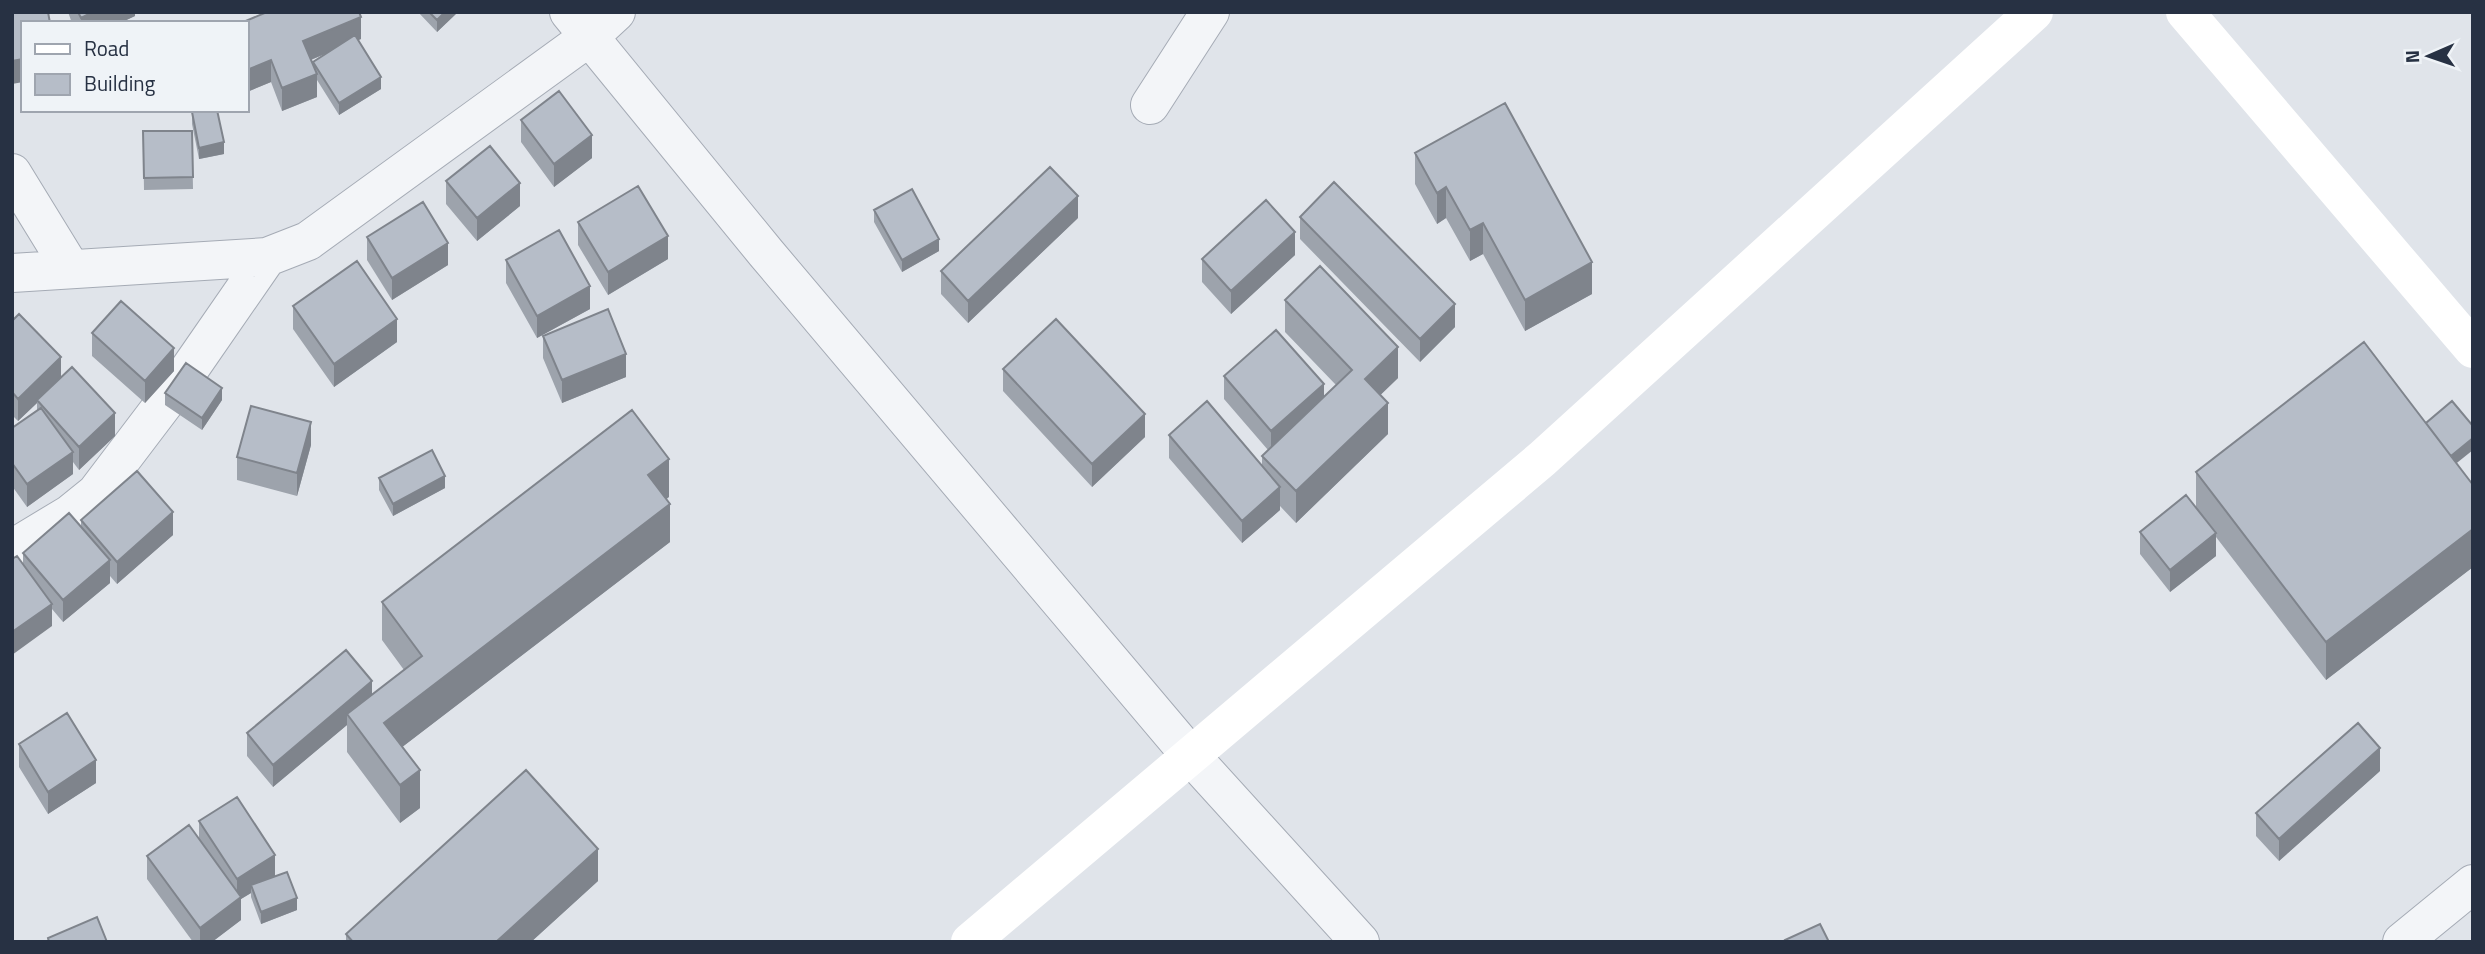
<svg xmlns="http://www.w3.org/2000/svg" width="2485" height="954" viewBox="0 0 2485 954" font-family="'Titillium Web',sans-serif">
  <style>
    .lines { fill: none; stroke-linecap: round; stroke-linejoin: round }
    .street-casing { stroke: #a5abb5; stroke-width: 40 }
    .street { stroke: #f3f5f8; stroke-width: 38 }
    .secondary { stroke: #fff; stroke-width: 38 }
    .wall { fill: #9da3ac; fill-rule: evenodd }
    .shaded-wall { fill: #7f848c }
    .building { fill: #b6bdc8; stroke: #7f848c; stroke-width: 2 }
  </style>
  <rect width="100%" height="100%" fill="#e0e4ea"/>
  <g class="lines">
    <defs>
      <path id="street" d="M 569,12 L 766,253 L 1190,755 L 1360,942
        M 1150,105 L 1210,12
        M 12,173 L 71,269
        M 12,273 L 267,257 L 308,241 L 589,37 L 616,12
        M 12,549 L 70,514 L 96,493 L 184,377 L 267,257
        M 2402,942 L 2473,884"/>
    </defs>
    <use href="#street" class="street-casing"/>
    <use href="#street" class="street"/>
    <path class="secondary" d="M 2185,12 L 2473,349
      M 970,942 L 1542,459 L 2034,12"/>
  </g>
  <path class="wall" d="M 68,12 L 135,12 L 135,16 L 120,23 L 72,23 Z
    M 418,12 L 458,12 L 437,32 Z
    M 247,23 L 361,39 L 358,40 L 381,89 L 339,115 L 317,80 L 317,97 L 282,111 L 271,82 L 247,92 ZM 327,53 L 313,62 L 313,64 L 311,60 Z
    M 195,110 L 217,110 L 224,154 L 199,159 L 192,124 L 192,112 L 195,112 Z
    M 521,120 L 592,158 L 554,187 L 521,142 Z
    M 143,131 L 192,131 L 193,189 L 144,190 Z
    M 1415,153 L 1592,294 L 1525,331 L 1483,254 L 1470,261 L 1446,218 L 1437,224 L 1415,184 Z
    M 446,181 L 520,206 L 477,241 L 446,204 Z
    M 874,210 L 939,251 L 902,272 L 874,222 Z
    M 1300,217 L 1455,327 L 1420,362 L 1300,239 Z
    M 1078,218 L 968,323 L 941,294 L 941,271 Z
    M 578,222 L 668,259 L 608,295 L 578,245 Z
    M 367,237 L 448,265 L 392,300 L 367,260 Z
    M 1295,255 L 1231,314 L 1202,282 L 1202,259 Z
    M 506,260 L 590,309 L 537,338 L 506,283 Z
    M 1285,300 L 1398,378 L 1380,395 L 1388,434 L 1296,523 L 1280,506 L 1280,510 L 1242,543 L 1169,458 L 1169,435 L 1262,465 L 1262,456 L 1268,450 L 1224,399 L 1224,376 L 1324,396 L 1336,385 L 1285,332 Z
    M 293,306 L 397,342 L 334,387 L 293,329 Z
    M 12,321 L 61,378 L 115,436 L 79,470 L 73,462 L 73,474 L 27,507 L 12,486 L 12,428 L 37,410 L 37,403 L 18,421 L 12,415 Z
    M 92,333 L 174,371 L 145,403 L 92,356 Z
    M 543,336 L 626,377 L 562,403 L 543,358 Z
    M 1003,369 L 1145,437 L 1092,487 L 1003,391 Z
    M 165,393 L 222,400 L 202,430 L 165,405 Z
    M 311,445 L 297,496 L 237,480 L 237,457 Z
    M 2456,463 L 2473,485 L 2473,567 L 2326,680 L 2216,537 L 2216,556 L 2170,592 L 2140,554 L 2140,532 L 2196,508 L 2196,472 Z
    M 379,478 L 445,488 L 393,516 L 379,490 Z
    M 669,497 L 666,499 L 670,542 L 402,747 L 420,808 L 400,823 L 347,752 L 347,725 L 273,787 L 247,756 L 247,733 L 372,695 L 404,670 L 382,640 L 382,602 Z
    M 81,520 L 173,535 L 117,584 L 110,576 L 110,583 L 63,622 L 52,609 L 52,626 L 23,564 L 23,553 L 81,527 Z
    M 19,744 L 96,783 L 48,814 L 19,767 Z
    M 2380,771 L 2279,861 L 2256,836 L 2256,813 Z
    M 199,821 L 275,876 L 297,910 L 261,924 L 251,897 L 251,893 L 241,899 L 241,920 L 212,942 L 193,942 L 147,879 L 147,856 L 199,839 Z
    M 598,881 L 531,942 L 346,942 L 346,934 Z"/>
  <path class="shaded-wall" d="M 93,12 L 135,12 L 135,16 L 120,23 L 81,23 L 81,18 Z
    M 445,12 L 458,12 L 437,32 L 437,20 Z
    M 361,17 L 361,39 L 303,63 L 303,41 Z
    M 23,59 L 23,82 L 12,84 L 12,61 Z
    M 271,60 L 271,82 L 247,92 L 247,70 Z
    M 317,74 L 317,97 L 282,111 L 282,88 Z
    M 381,77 L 381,89 L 339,115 L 339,103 Z
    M 592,135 L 592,158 L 554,187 L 554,164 Z
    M 224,142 L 224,154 L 199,159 L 199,148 Z
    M 520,183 L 520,206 L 477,241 L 477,218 Z
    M 1446,187 L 1446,218 L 1437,224 L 1437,193 Z
    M 1078,196 L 1078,218 L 968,323 L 968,301 Z
    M 1483,223 L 1483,254 L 1470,261 L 1470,230 Z
    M 1295,232 L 1295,255 L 1231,314 L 1231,291 Z
    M 668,236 L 668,259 L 608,295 L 608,272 Z
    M 939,239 L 939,251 L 902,272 L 902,260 Z
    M 448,243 L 448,265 L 392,300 L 392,278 Z
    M 1592,262 L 1592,294 L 1525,331 L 1525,300 Z
    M 590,286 L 590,309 L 537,338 L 537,316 Z
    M 1455,304 L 1455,327 L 1420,362 L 1420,339 Z
    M 397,319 L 397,342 L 334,387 L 334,364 Z
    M 1398,347 L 1398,378 L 1365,410 L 1365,379 Z
    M 174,348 L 174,371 L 145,403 L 145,381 Z
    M 626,354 L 626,377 L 562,403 L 562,380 Z
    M 61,357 L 61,380 L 37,400 L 37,403 L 18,421 L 18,399 Z
    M 1324,384 L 1324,406 L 1271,454 L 1271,431 Z
    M 222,388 L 222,400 L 202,430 L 202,418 Z
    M 1388,403 L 1388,434 L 1296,523 L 1296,491 Z
    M 115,413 L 115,436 L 79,470 L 79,447 Z
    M 1145,414 L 1145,437 L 1092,487 L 1092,464 Z
    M 311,422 L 311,445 L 297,496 L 297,473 Z
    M 2473,438 L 2473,450 L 2448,470 L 2448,459 Z
    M 73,452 L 73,474 L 27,507 L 27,484 Z
    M 669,459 L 669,497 L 648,513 L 648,475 Z
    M 445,476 L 445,488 L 393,516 L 393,504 Z
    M 1280,487 L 1280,510 L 1242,543 L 1242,521 Z
    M 670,504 L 670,542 L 384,761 L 384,723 Z
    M 173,512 L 173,535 L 117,584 L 117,562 Z
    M 2473,529 L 2473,567 L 2326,680 L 2326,642 Z
    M 2216,533 L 2216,556 L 2170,592 L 2170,570 Z
    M 110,560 L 110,583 L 63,622 L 63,600 Z
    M 52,604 L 52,626 L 12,655 L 12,632 Z
    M 372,681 L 372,703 L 347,714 L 347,725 L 273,787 L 273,765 Z
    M 2380,748 L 2380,771 L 2279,861 L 2279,839 Z
    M 96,760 L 96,783 L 48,814 L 48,792 Z
    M 420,770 L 420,808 L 400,823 L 400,785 Z
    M 598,849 L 598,881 L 531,942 L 496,942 Z
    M 275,855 L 275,878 L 251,885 L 251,893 L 241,899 L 241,920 L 212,942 L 200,942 L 200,928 L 237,900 L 237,879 Z
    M 297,898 L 297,910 L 261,924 L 261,912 Z"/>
  <path class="building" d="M 12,12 L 48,12 L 50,23 L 23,23 L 23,59 L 12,61 Z
    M 78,12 L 93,12 L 81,18 Z
    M 267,12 L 359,12 L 361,17 L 303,41 L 317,74 L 282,88 L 271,60 L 247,70 L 247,23 L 241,23 Z
    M 429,12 L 445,12 L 437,20 Z
    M 355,35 L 381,77 L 339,103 L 313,62 Z
    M 559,91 L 592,135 L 554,164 L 521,120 Z
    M 1505,103 L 1592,262 L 1525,300 L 1483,223 L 1470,230 L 1446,187 L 1437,193 L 1415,153 Z
    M 202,110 L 217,110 L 224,142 L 199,148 L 192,112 Z
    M 143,131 L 192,131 L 193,177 L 144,178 Z
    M 490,146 L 520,183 L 477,218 L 446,181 Z
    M 1050,167 L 1078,196 L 968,301 L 941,271 Z
    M 1334,182 L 1455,304 L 1420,339 L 1300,217 Z
    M 638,186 L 668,236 L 608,272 L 578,222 Z
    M 912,189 L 939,239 L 902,260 L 874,210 Z
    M 1266,200 L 1295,232 L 1231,291 L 1202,259 Z
    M 423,202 L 448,243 L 392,278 L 367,237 Z
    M 559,230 L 590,286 L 537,316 L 506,260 Z
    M 357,261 L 397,319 L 334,364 L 293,306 Z
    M 1320,266 L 1398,347 L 1365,379 L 1388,403 L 1296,491 L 1262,456 L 1352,370 L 1285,300 Z
    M 121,301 L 174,348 L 145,381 L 92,333 Z
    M 608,309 L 626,354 L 562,380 L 543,336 Z
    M 19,314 L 61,357 L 18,399 L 12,392 L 12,321 Z
    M 1056,319 L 1145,414 L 1092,464 L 1003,369 Z
    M 1276,330 L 1324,384 L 1271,431 L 1224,376 Z
    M 2364,342 L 2473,485 L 2473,529 L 2326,642 L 2196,472 Z
    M 186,363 L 222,388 L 202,418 L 165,393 Z
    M 72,367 L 115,413 L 79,447 L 37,400 Z
    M 1207,401 L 1280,487 L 1242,521 L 1169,435 Z
    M 2452,401 L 2473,426 L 2473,438 L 2451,456 L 2426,423 Z
    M 251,406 L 311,422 L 297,473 L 237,457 Z
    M 41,408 L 73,452 L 27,484 L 12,463 L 12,428 Z
    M 632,410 L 669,459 L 648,475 L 670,504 L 384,723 L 420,770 L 400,785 L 347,714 L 422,656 L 382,602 Z
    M 432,450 L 445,476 L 393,504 L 379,478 Z
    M 137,471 L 173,512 L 117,562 L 81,520 Z
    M 2186,495 L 2216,533 L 2170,570 L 2140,532 Z
    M 69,513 L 110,560 L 63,600 L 23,553 Z
    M 17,556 L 52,604 L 12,632 L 12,559 Z
    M 346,650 L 372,681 L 273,765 L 247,733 Z
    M 67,713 L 96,760 L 48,792 L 19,744 Z
    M 2358,723 L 2380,748 L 2279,839 L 2256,813 Z
    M 526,770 L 598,849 L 496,942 L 353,942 L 346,934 Z
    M 237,797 L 275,855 L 237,879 L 199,821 Z
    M 189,825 L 241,897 L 200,928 L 147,856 Z
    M 287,872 L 297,898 L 261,912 L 251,885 Z
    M 97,917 L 107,942 L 49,942 L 48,938 Z
    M 1820,924 L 1829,942 L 1786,942 L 1785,940 Z"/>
  <rect width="2485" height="954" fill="none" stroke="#273143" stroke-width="28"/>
  <rect x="21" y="21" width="228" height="91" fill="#eff3f7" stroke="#9fa5af" stroke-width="2"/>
  <rect x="35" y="44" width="35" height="10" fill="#ffffff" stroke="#9fa5af" stroke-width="2"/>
  <text x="84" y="56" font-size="21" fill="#273143">Road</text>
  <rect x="35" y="74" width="35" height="21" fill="#b6bdc8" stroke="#9fa5af" stroke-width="2"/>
  <text x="84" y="91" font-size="21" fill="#273143">Building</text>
  <g transform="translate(2429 56) rotate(268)" stroke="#eff3f7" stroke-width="5" paint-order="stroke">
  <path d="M0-5L12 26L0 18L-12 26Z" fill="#273143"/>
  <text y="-10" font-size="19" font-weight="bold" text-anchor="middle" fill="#273143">N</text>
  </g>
</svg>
